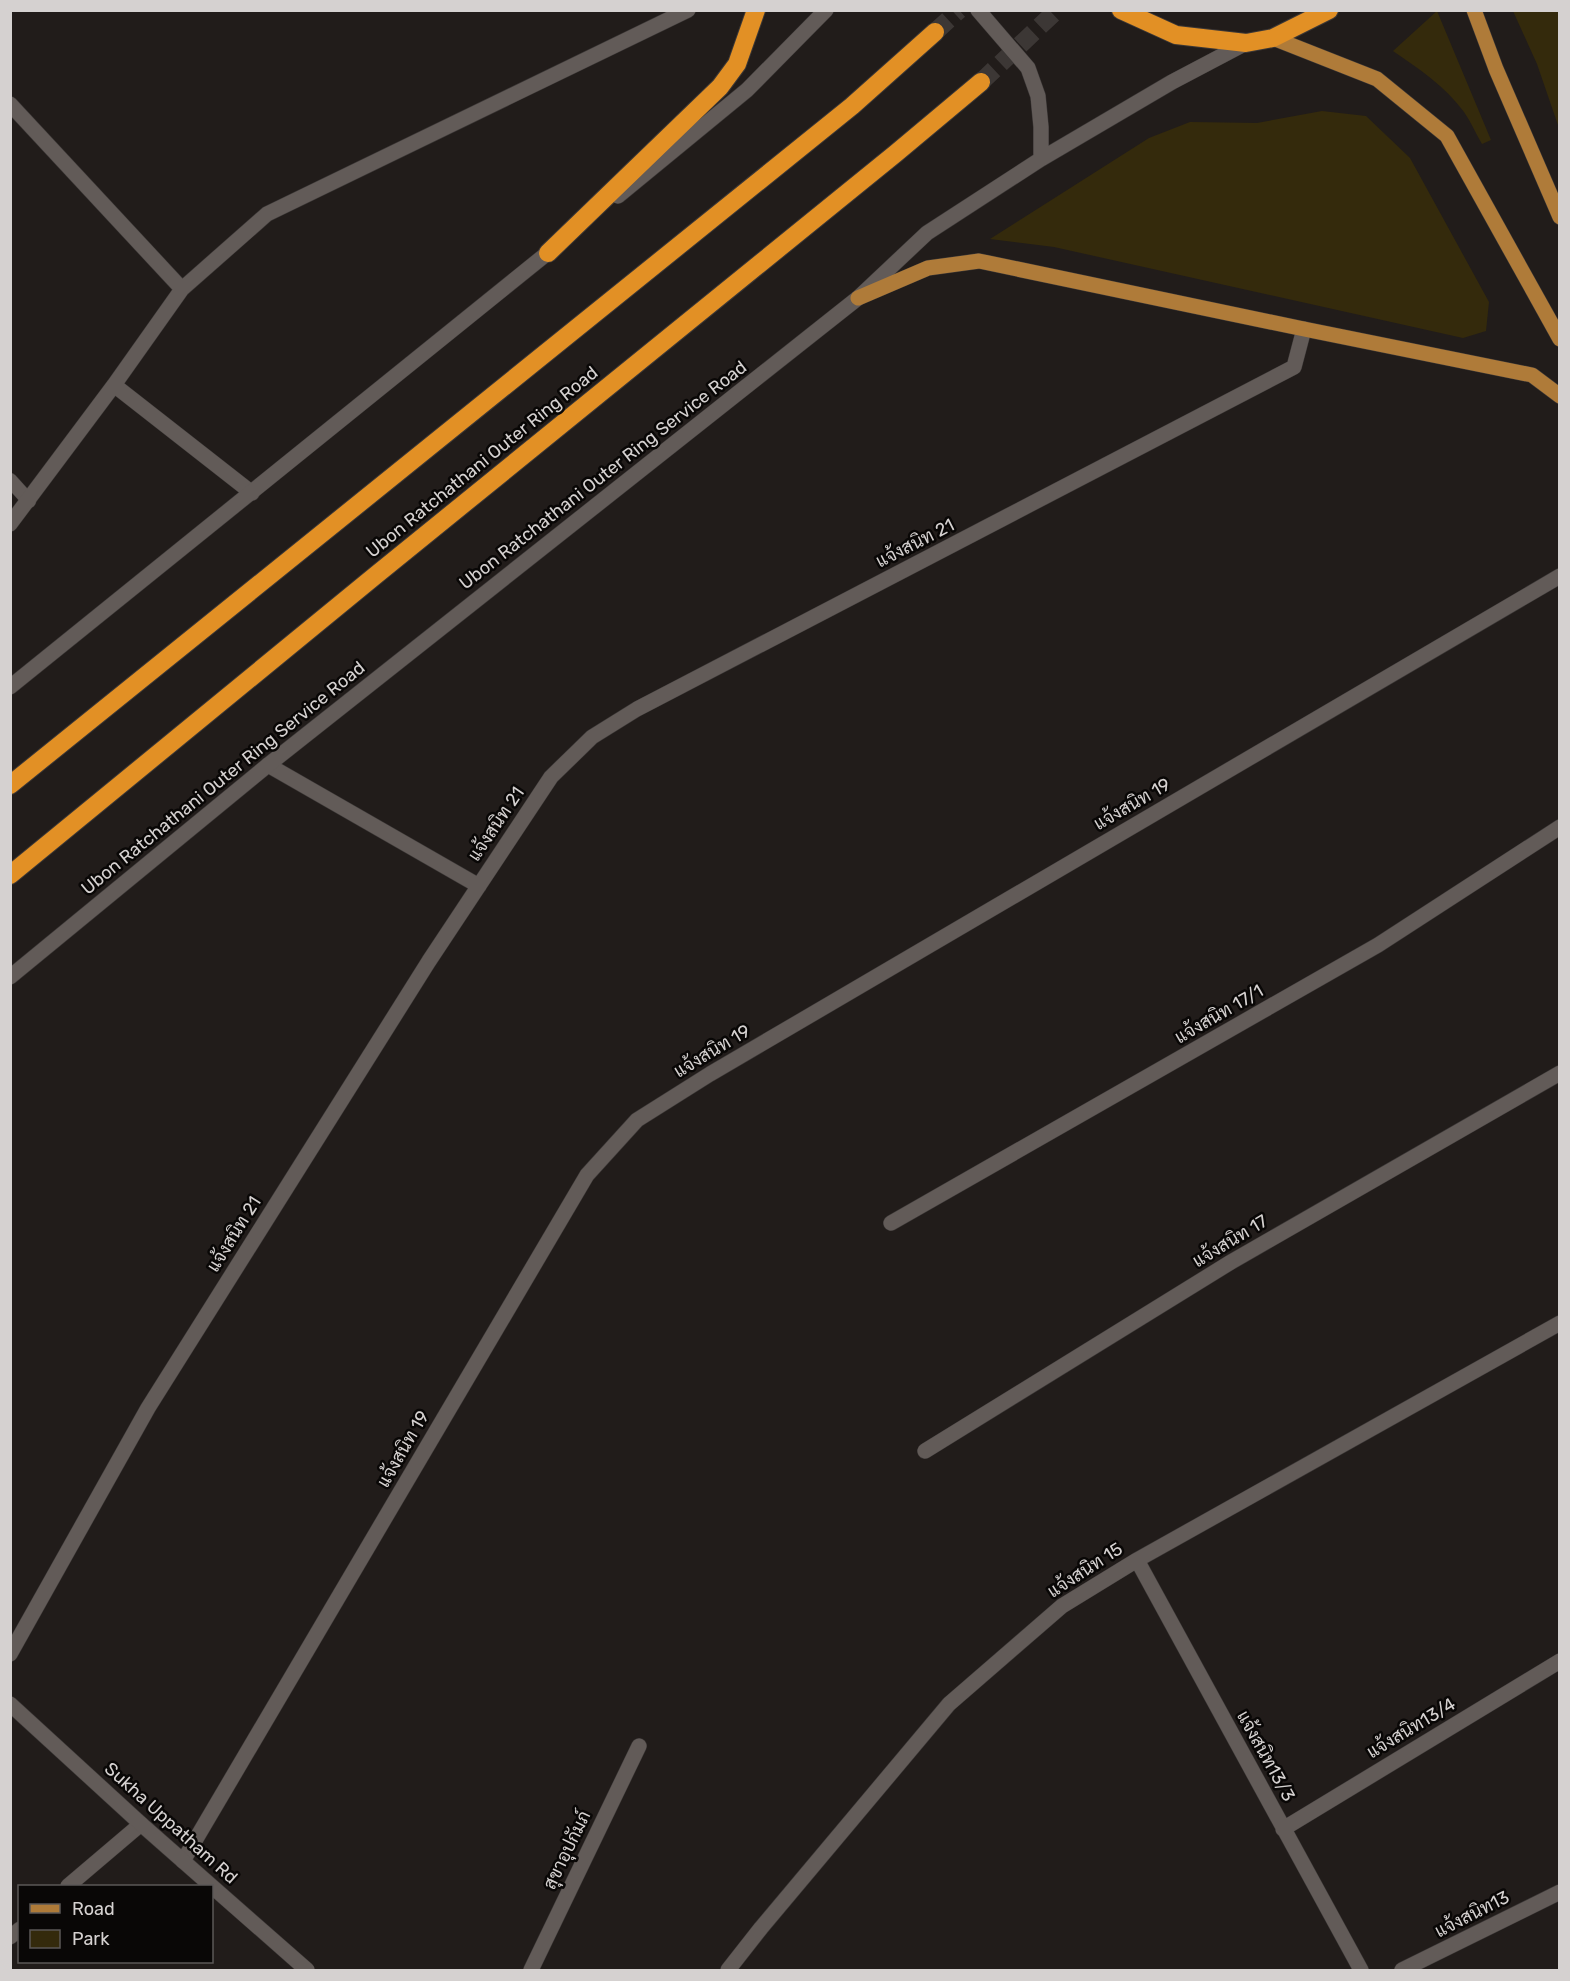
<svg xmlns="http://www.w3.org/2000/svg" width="1570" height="1981" viewBox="0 0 1570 1981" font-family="Rubik,Sarabun,sans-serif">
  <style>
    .green { fill: #342a0c }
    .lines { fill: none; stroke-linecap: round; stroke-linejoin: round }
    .highway-tunnel { stroke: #3c3735; stroke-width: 18; stroke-dasharray: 18 9; stroke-linecap: butt }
    .lane-casing { stroke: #3b3736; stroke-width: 15 }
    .street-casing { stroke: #3b3736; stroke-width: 16 }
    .secondary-casing { stroke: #3b3736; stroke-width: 16 }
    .primary-casing { stroke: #3b3736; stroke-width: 16 }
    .highway-casing { stroke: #3b3736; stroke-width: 20 }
    .lane { stroke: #625b58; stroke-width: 14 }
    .street { stroke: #625b58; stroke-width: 15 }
    .secondary { stroke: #625b58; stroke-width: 15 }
    .primary { stroke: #af7b39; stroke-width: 15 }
    .highway { stroke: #e29025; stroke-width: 18 }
    .labels { text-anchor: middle; stroke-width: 5; stroke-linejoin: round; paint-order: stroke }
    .street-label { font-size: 18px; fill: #d5d1d0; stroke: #090706 }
  </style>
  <rect width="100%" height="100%" fill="#211c1a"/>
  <path class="green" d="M 1437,11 L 1491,140 L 1482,144 C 1476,134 1471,122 1464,112 C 1445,86 1419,69 1393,51 Z
    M 1513,11 L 1559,11 L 1559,128 L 1537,64 Z
    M 1322,111 L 1366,116 L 1410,158 L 1489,302 L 1486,331 L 1463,338 L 1054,247 L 990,239 L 1149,138 L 1190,122 L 1257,123 Z"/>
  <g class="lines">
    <path class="highway-tunnel" d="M 935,32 L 959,10
      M 981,82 L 1057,10"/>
    <defs>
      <path id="lane" d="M 10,480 L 29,501"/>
      <path id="street" d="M 10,104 L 182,289
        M 114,385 L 252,493
        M 10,524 L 114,385 L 182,289 L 267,214 L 688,10
        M 268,765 L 479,886
        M 891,1223 L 1378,945 L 1560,827
        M 925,1451 L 1231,1262 L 1560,1073
        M 1137,1560 L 1361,1970
        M 10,1654 L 148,1408 L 429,961 L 551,777 L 592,737 L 637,709 L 1294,367 L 1304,329
        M 1283,1829 L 1560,1661
        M 183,1861 L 587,1175 L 637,1120 L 710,1074 L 1560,576
        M 68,1886 L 141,1824
        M 10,1937 L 20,1929
        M 531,1970 L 639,1746
        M 728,1970 L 761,1928 L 949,1704 L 1062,1606 L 1137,1560 L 1560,1323
        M 1402,1970 L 1560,1892"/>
      <path id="secondary" d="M 978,10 L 1028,68 L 1038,96 L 1041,127 L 1041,159
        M 618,196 L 747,90 L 826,10
        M 10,687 L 555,247
        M 10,977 L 268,765 L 858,298 L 927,233 L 1041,159 L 1172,82 L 1246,43
        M 10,1704 L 141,1824 L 307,1970"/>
      <path id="primary" d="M 1474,10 L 1496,69 L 1560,217
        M 1273,38 L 1377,79 L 1447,136 L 1560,339
        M 858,298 L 928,268 L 979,261 L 1304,329 L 1532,375 L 1560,396"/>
      <path id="highway" d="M 1121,10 L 1176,35 L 1246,43 L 1273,38 L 1329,10
        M 548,253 L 720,87 L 737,64 L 756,10
        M 10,785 L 852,106 L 935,32
        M 10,875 L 376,575 L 895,154 L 981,82"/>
    </defs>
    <use href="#lane" class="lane-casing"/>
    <use href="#street" class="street-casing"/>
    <use href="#secondary" class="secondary-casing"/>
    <use href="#primary" class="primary-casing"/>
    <use href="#highway" class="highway-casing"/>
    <use href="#lane" class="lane"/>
    <use href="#street" class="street"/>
    <use href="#secondary" class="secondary"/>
    <use href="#primary" class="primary"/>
    <use href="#highway" class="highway"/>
  </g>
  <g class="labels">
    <g class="street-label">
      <text transform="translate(482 462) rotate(-39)" y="6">Ubon Ratchathani Outer Ring Road</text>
      <text transform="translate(603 475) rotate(-38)" y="6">Ubon Ratchathani Outer Ring Service Road</text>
      <text transform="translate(915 543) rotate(-27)" y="6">แจ้งสนิท 21</text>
      <text transform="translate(223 778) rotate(-39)" y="6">Ubon Ratchathani Outer Ring Service Road</text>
      <text transform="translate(1132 804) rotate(-30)" y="6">แจ้งสนิท 19</text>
      <text transform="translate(496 824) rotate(-56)" y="6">แจ้งสนิท 21</text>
      <text transform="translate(1219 1014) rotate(-30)" y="6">แจ้งสนิท 17/1</text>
      <text transform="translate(712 1051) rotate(-31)" y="6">แจ้งสนิท 19</text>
      <text transform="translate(234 1234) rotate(-58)" y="6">แจ้งสนิท 21</text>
      <text transform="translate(1230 1241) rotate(-31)" y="6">แจ้งสนิท 17</text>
      <text transform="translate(403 1449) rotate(-60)" y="6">แจ้งสนิท 19</text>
      <text transform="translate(1085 1570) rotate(-33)" y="6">แจ้งสนิท 15</text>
      <text transform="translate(1411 1728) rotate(-31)" y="6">แจ้งสนิท13/4</text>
      <text transform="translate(1266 1756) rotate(61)" y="6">แจ้งสนิท13/3</text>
      <text transform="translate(171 1823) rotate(42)" y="6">Sukha Uppatham Rd</text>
      <text transform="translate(567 1850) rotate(-64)" y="6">สุขาอุปกัมภ์</text>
      <text transform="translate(1472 1914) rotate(-27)" y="6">แจ้งสนิท13</text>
    </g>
  </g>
  <rect width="1570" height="1981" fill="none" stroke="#d5d1d0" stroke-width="24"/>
  <rect x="18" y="1885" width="195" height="78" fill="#090706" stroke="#5b5857" stroke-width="1.5"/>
  <rect x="30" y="1904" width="30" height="9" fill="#af7b39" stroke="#5b5857" stroke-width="1.5"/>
  <text x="72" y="1915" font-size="18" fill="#d5d1d0">Road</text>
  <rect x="30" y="1930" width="30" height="18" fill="#342a0c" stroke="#5b5857" stroke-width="1.5"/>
  <text x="72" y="1945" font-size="18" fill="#d5d1d0">Park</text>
</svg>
